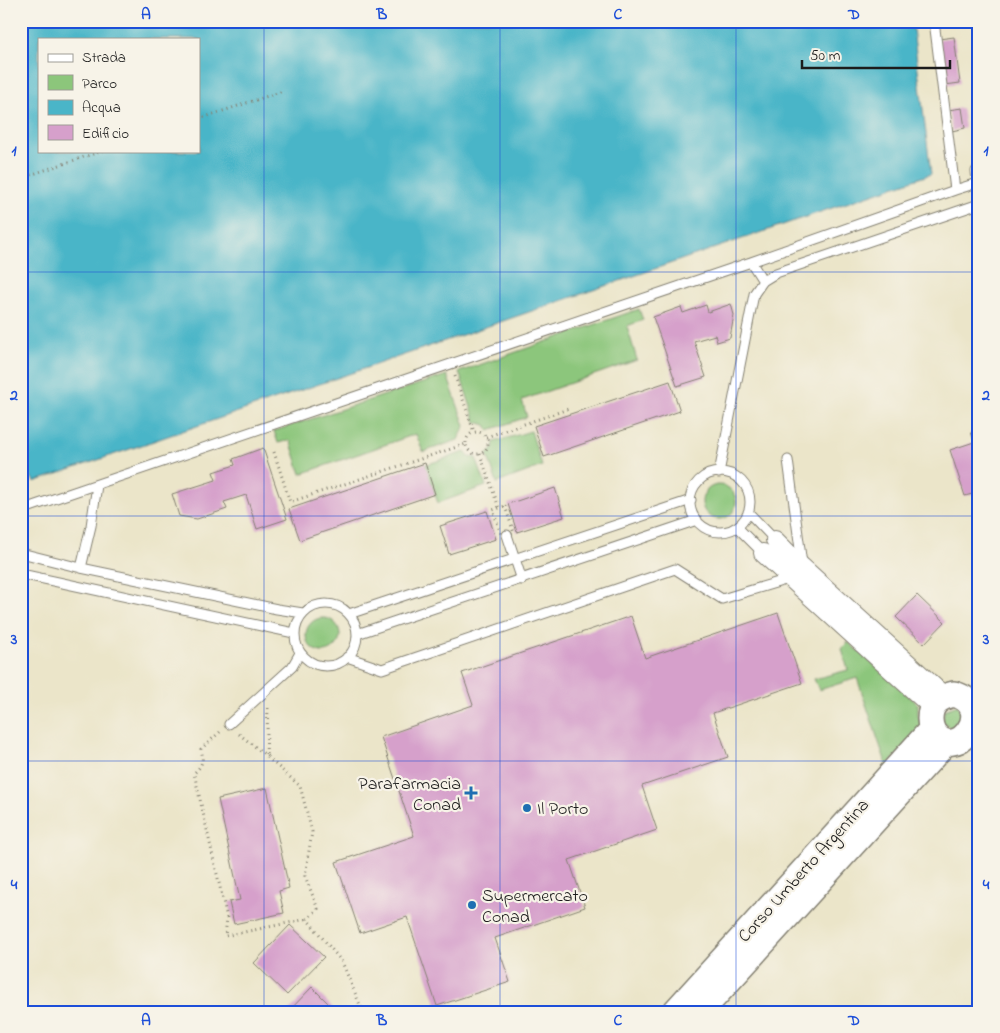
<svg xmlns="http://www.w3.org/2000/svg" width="1000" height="1033" viewBox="0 0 1000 1033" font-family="'Indie Flower',sans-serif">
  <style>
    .green { fill: #8cc67b; stroke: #54714c }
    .water { fill: #4ab5c8; stroke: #336872; fill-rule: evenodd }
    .building { fill: #d6a0cb }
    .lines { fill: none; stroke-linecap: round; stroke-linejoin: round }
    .lane-casing { stroke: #848072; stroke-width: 11 }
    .street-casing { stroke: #848072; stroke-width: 20 }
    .secondary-casing { stroke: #848072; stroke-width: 28 }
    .path { stroke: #848072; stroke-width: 3; stroke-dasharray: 1 4; stroke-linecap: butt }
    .lane { stroke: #fff; stroke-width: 9 }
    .street { stroke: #fff; stroke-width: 18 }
    .secondary { stroke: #fff; stroke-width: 25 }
    .grid { fill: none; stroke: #1d4ed8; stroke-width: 1; stroke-opacity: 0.55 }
    .poi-dot { fill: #1f6fb2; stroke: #f7f3e8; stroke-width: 2 }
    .labels { text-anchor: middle; stroke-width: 4.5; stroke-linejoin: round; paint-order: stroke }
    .poi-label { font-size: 18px; fill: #1c1c1c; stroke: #f7f3e8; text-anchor: start }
    .street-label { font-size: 18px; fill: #1c1c1c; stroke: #f7f3e8 }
    .neatline { fill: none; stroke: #1d4ed8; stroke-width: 2 }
    .grid-label { font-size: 16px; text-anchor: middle; font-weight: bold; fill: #1d4ed8 }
  </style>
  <rect width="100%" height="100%" fill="#f7f3e8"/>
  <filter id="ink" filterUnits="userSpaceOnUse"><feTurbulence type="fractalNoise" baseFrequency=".02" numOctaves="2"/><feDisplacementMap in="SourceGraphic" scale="10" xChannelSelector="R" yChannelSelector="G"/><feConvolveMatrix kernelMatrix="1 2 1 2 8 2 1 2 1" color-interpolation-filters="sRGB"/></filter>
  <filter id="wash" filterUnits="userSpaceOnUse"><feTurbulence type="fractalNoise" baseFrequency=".0096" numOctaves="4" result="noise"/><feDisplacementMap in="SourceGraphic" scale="20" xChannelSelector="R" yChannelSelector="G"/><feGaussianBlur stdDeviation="1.12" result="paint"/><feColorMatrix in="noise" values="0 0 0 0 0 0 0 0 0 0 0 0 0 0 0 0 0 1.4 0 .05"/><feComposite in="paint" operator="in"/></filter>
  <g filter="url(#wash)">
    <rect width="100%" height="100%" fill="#ebe5c9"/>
    <path class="green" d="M 639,309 L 643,320 L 627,326 L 637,360 L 522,400 L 527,417 L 489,430 L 486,425 L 476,422 L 459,372 Z
      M 447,375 L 465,426 L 458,440 L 423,452 L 416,434 L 301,474 L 290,440 L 278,443 L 274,431 Z
      M 531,431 L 542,466 L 497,483 L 487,454 L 493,449 L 494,442 Z
      M 465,452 L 469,457 L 476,458 L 486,486 L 438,503 L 425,465 Z
      M702 502a17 17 0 1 1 34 0a17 17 0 1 1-34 0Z
      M306 635a17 17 0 1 1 34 0a17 17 0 1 1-34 0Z
      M 848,642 L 918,704 L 918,715 L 922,729 L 887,766 L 857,678 L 819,690 L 814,679 L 848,670 L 842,649 Z
      M 958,705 L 965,722 L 952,729 L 943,722 L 944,710 Z"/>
    <path class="water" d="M 21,21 L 912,21 L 931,174 L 34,482 L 21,458 ZM 39,39 L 199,39 L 199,151 L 39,151 Z"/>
    <g id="blocks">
      <path class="building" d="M 954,37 L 960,83 L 945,85 L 939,39 Z
        M 962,108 L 965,128 L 952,131 L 948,110 Z
        M 731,304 L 734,315 L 730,338 L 717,342 L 715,335 L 694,341 L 706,377 L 677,386 L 653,317 L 681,307 L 683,313 L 706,305 L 708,312 Z
        M 670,381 L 680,411 L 544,457 L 534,426 Z
        M 979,429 L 979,492 L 965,496 L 950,450 L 974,442 L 971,432 Z
        M 263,448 L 287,519 L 257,529 L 246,495 L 224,502 L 227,509 L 197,519 L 179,516 L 172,494 L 216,480 L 213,472 L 235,465 L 233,459 Z
        M 425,463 L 435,494 L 300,540 L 289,509 Z
        M 555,488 L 564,517 L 517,532 L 508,504 Z
        M 487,511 L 496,539 L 449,554 L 440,526 Z
        M 917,595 L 945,622 L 924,644 L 896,617 Z
        M 778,613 L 802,683 L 713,713 L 728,757 L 642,786 L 657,830 L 569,860 L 585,907 L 495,938 L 510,982 L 437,1006 L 407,917 L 360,933 L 336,862 L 414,836 L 381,737 L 473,705 L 462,673 L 631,616 L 645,658 Z
        M 267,788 L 289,888 L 279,891 L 284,913 L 234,924 L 229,902 L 240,900 L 218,799 Z
        M 290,925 L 324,957 L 287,995 L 254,963 Z
        M 312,987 L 337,1012 L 288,1012 Z"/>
    </g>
  </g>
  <g filter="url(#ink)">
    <use href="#blocks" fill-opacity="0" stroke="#848072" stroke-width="1"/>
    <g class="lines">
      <defs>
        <path id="lane" d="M 955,190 L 977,183 L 976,171
          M 751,262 L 955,190 L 934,21
          M 788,460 L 802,564
          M690 502a30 30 0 1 1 60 0a30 30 0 1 1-60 0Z
          M 719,473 L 754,294 L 763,281 L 776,273 L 979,204
          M 21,510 L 751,262 L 763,281
          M 748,512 L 775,540
          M 737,527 L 763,553
          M 507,535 L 522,580
          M 21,553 L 81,568 L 277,609 L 303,613
          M 81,568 L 91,526 L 97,485
          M 21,574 L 294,633
          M295 635a31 31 0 1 1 62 0a31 31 0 1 1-62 0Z
          M 349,614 L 691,500
          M 357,634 L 697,520
          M 347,657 L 382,669 L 675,569 L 722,599 L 792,578
          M 229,724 L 292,667 L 300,653"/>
        <path id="street" d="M 775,540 L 802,567 L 944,696
          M 763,553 L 932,707"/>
        <path id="secondary" d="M 954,694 C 1000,707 954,768 932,730 C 931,727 930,723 930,719 C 930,703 940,697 954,694 Z
          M 675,1012 L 932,729
          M 700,1012 L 946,742"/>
      </defs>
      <use href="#lane" class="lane-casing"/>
      <use href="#street" class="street-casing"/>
      <use href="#secondary" class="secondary-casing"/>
      <path class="path" d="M 199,119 L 283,91
        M 21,178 L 102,151
        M 455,376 L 474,432
        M466 443a11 11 0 1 1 22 0a11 11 0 1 1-22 0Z
        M 486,437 L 571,408
        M 274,452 L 290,502 L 466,444
        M 480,454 L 499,508
        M 505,506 L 514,533 L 502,537 L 493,510 Z
        M 268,708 L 266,756 L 300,786 L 312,832 L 305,876 L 318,909 L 307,919 L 342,962 L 363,1012
        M 220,732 L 201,749 C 204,761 202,766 194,773 L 227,918 L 225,936 L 307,919
        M 239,734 L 268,757"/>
      <use href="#lane" class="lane"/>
      <use href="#street" class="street"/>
      <use href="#secondary" class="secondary"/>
    </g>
  </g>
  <path class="grid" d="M 264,21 L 264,1012M 500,21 L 500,1012M 736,21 L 736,1012M 21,272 L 979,272M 21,516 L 979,516M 21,761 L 979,761"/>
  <g class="poi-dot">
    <path d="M468.5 785.5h5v5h5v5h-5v5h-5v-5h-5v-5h5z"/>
    <circle cx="527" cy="808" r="5"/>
    <circle cx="472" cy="905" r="5"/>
  </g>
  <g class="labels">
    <g class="poi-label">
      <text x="461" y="789" text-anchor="end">Parafarmacia<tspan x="461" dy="21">Conad</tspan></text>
      <text x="537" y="814">Il Porto</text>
      <text x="482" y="901">Supermercato<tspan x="482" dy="21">Conad</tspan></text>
    </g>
    <g class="street-label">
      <text transform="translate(803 870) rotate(-48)" y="6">Corso Umberto Argentina</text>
    </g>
  </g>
  <rect width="1000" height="1033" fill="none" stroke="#f7f3e8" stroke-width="55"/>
  <rect x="38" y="38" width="162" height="115" fill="#f7f3e8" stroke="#9f9d96"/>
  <rect x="48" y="54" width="25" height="8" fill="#ffffff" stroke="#9f9d96"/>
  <text x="82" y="62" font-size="15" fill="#1c1c1c">Strada</text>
  <rect x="48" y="75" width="25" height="15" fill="#8cc67b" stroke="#9f9d96"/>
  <text x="82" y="88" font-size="15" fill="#1c1c1c">Parco</text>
  <rect x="48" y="100" width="25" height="15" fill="#4ab5c8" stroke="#9f9d96"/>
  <text x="82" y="112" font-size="15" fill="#1c1c1c">Acqua</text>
  <rect x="48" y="125" width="25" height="15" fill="#d6a0cb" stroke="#9f9d96"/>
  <text x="82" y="138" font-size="15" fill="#1c1c1c">Edificio</text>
  <path d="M802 60v8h148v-8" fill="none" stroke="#1c1c1c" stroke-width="2.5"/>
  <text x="810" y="60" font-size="15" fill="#1c1c1c" stroke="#f7f3e8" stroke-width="4" paint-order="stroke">50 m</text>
  <rect x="28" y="28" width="944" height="978" class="neatline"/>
  <g class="grid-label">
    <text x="146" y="19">A</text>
    <text x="382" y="19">B</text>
    <text x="618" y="19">C</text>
    <text x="854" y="19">D</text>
    <text x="14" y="155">1</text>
    <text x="986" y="155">1</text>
    <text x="14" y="400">2</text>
    <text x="986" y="400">2</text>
    <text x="14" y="644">3</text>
    <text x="986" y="644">3</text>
    <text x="14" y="889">4</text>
    <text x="986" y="889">4</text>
    <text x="146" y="1025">A</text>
    <text x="382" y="1025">B</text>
    <text x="618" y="1025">C</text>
    <text x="854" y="1025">D</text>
  </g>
</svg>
